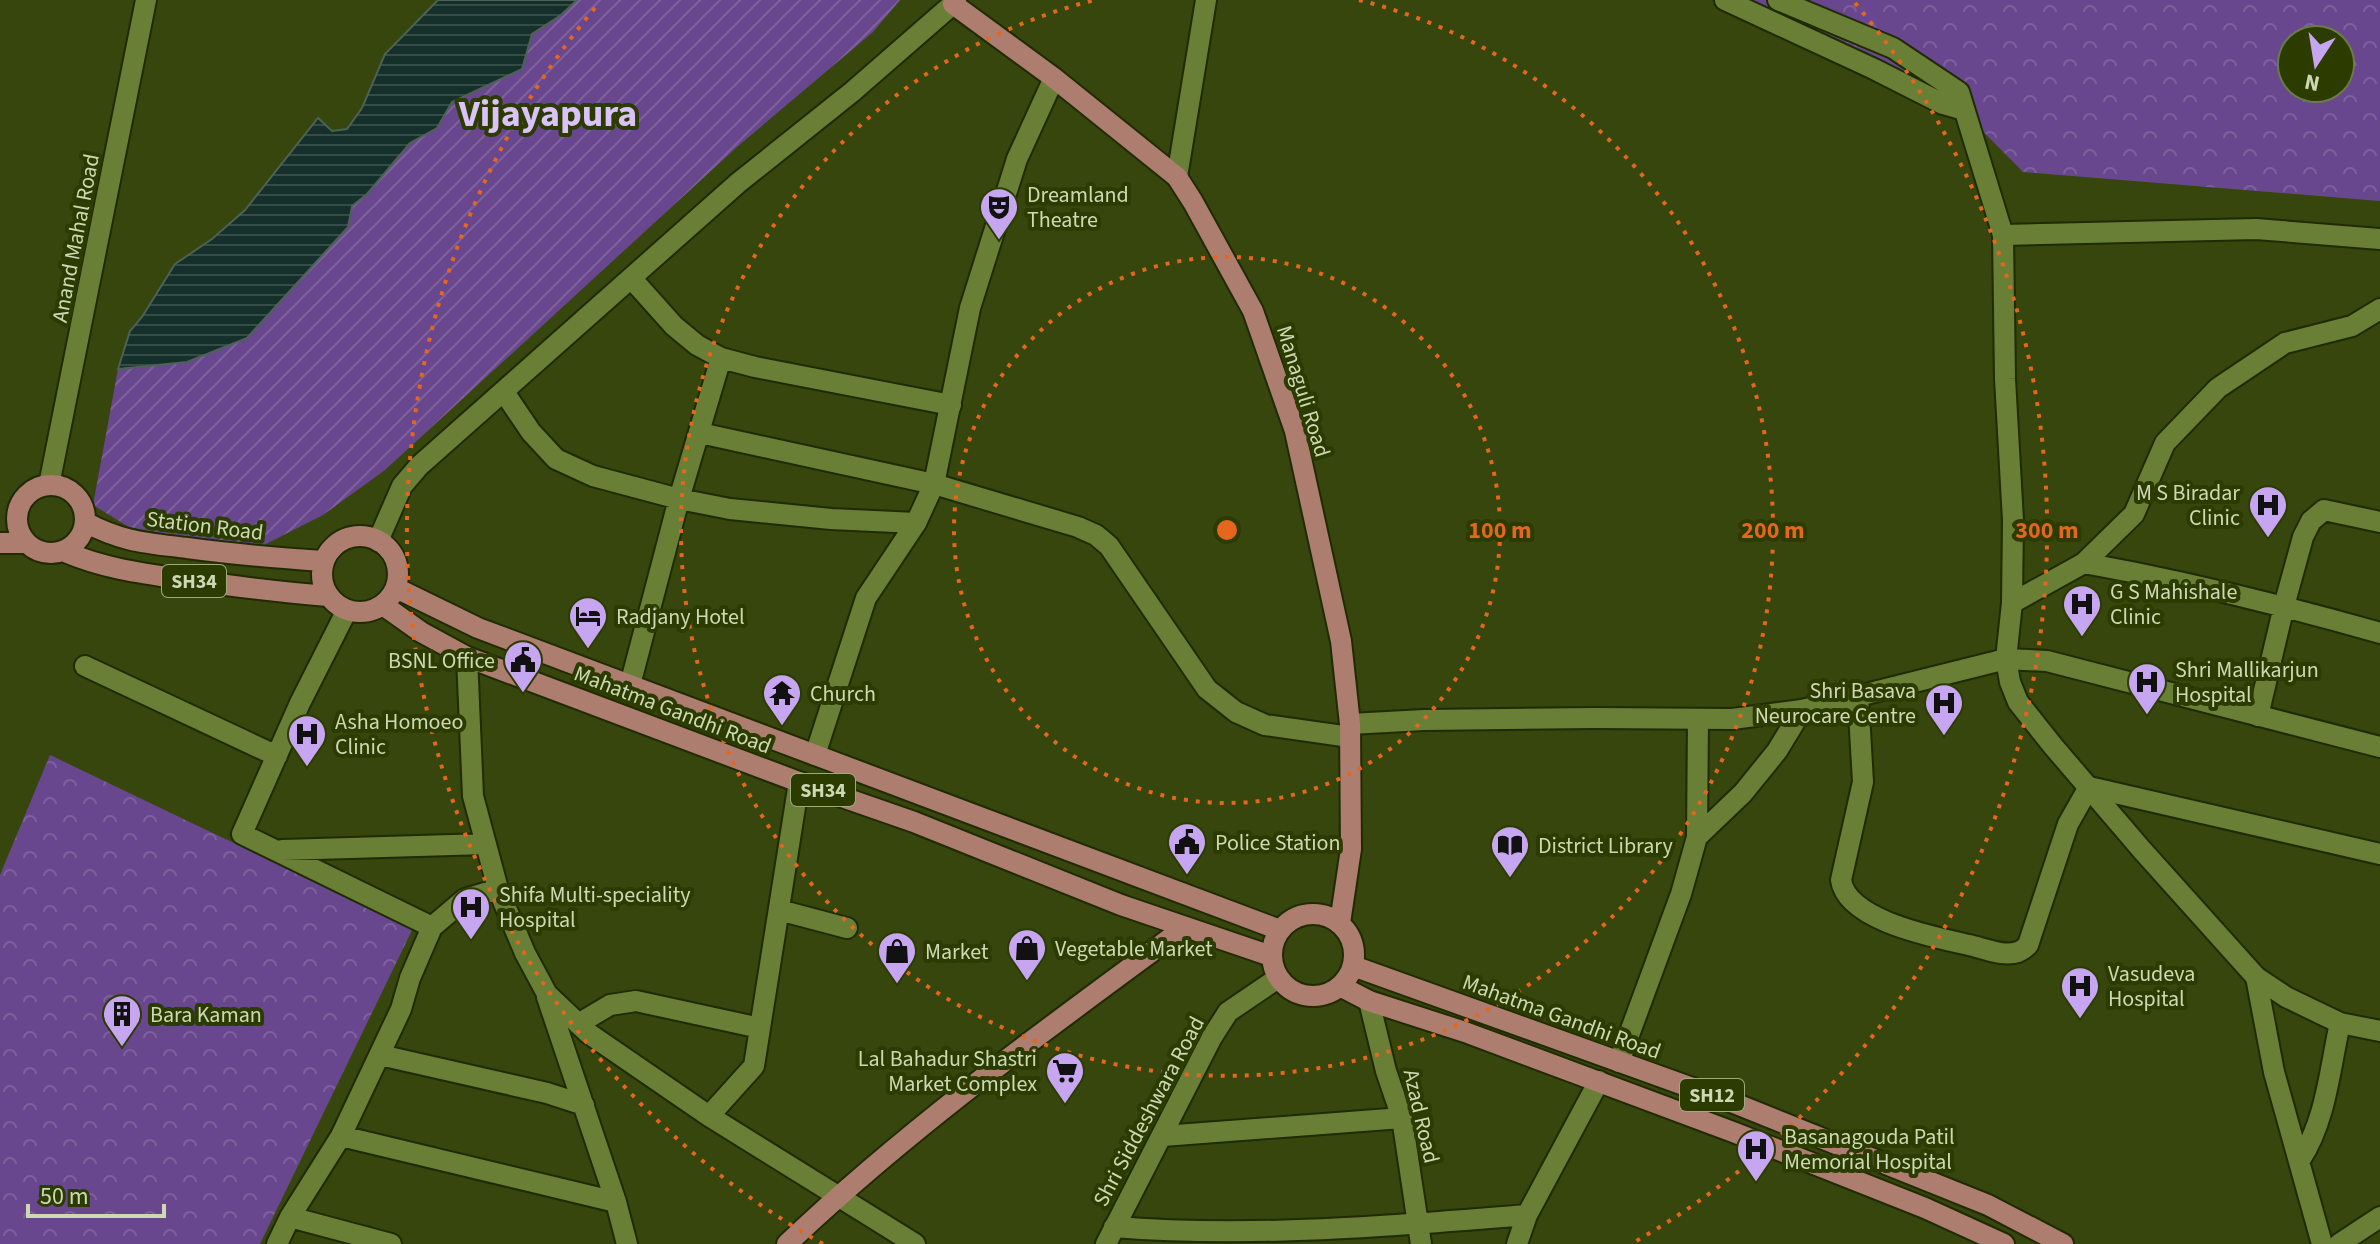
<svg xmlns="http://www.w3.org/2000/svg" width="2380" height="1244" viewBox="0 0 2380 1244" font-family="'Source Sans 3',sans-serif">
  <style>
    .park { fill: url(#park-crowns); fill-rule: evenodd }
    .garden { fill: url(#garden-furrows) }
    .water { fill: url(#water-rules); stroke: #4c6254; stroke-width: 2 }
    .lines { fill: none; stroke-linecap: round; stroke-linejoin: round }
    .street-casing { stroke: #202b03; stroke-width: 24 }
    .secondary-casing { stroke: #202b03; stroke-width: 24 }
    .primary-casing { stroke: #202b03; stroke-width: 24 }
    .street { stroke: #697f36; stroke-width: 20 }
    .secondary { stroke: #697f36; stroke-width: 20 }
    .primary { stroke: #ad7e6f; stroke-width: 20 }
    .ring { fill: none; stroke: #e5661d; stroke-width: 4; stroke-dasharray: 4 8 }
    .labels { text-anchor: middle; stroke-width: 8; stroke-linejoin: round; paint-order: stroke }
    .shield { fill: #2c3c00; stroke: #9caa7e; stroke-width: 2 }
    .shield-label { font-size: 20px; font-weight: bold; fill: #ccd9b4 }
    .poi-label { font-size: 22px; fill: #ccd9b4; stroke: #2c3c00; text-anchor: start }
    .street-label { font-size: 22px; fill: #ccd9b4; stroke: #2c3c00 }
    .town-label { font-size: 38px; font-weight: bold; fill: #dac2fa; stroke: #2c3c00 }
    .centre { fill: #e5661d; stroke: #2c3c00; stroke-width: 4 }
    .ring-label { font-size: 24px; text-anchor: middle; font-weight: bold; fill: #e5661d; stroke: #2c3c00; stroke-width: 8; stroke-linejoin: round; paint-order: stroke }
  </style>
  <defs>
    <pattern id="park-crowns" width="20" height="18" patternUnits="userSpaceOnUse" patternTransform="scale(2)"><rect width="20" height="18" fill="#69478f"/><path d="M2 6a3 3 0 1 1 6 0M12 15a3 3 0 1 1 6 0" fill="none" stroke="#7d619c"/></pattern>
    <pattern id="garden-furrows" width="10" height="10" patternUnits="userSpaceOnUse" patternTransform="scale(2)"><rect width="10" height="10" fill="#69478f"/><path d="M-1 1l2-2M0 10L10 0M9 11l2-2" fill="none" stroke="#7d619c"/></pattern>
    <pattern id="water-rules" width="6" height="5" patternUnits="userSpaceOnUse" patternTransform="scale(2)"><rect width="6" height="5" fill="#152f2b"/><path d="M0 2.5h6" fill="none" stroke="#364d47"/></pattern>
  </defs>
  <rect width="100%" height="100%" fill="#36460c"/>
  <path class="park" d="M 1743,0 L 2380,0 L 2380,201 L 2023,172 L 1941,89 ZM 2292,40 L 2340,40 L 2340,88 L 2292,88 Z
    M 50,755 L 221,837 L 415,924 L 260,1244 L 0,1244 L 0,875 Z"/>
  <path class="garden" d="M 577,0 L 900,0 L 873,32 L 737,147 L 385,470 L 323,515 L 260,547 L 197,540 L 129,527 L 93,505 L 118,369 L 187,362 L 247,338 L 290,290 L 352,206 L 367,194 L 410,143 L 437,128 L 452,102 L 522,69 L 532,34 L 561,15 Z"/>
  <path class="water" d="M 438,0 L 577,0 L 561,15 L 532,34 L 522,69 L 452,102 L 437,128 L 410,143 L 367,194 L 352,206 L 348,227 L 247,338 L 187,362 L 118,369 L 130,331 L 142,317 L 175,264 L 212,239 L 245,210 L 318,118 L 332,131 L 347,129 L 362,108 L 385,54 Z"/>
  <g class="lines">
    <defs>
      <path id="street" d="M 1177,177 L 1206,0
        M 2003,235 L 2256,229 L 2380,239
        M 632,279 L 674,326 L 697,345 L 721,358 L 755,367 L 951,405
        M 504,392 L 531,432 L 556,459 L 593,476 L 679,499 L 730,509 L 831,519 L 916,523
        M 700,433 L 934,484 L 1078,527 L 1096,535 L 1109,546 L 1207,689 L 1236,712 L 1265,725 L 1350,737
        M 49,485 L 146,0
        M 2084,563 C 2184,581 2282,605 2380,633
        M 2012,603 L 2084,563 L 2134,514 L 2165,443 L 2218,388 L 2285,343 L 2352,326 L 2380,309
        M 347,610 L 300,703 L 242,834 L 432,927 L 465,899 L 498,889
        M 467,657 L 473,796 L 498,889 L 525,953 L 547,994 L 588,1033 L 709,1116 L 915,1244
        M 85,666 L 277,756
        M 630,685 L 679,499 L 721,358
        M 1858,696 L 1863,782 L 1841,880 C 1847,921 1935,937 1969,945 C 1983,948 2003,957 2018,952 C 2021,951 2026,947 2028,945 L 2068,824 L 2089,787 L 2380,854
        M 2258,716 L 2284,606 L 2303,537 L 2311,521 L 2324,510 L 2380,522
        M 1697,837 L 1743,793 L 1777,751 L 1802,710
        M 282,850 L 486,844
        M 779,910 L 847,928
        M 2256,977 L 2274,1072 L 2322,1244
        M 547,997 L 616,1202 L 627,1244
        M 578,1024 L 610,1005 L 636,1001 L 760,1028
        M 380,1055 L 547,1093 L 584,1105
        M 1619,1062 L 1681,894 L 1697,837 L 1698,719
        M 709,1116 L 754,1066 L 799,782
        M 341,1136 L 616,1202
        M 1163,1136 L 1402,1118
        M 2300,1160 C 2326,1121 2330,1068 2340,1023
        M 290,1217 L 391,1244
        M 1114,1227 C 1251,1238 1390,1226 1527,1215
        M 277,1244 L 290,1217 L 341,1136 L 401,1009 L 410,978 L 432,927
        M 1517,1244 L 1527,1215 L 1599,1081"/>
      <path id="secondary" d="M 1725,0 L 1874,69 L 1943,104 L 1964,110
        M 1778,0 L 1893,48 L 1959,92 L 2003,235 L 2005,379 L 2013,520 L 2012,603 L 2006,659 L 2010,682 L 2018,702 L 2053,746 L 2142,850 L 2256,977 L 2286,997 L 2340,1023 L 2380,1031
        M 378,541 L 402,486 L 419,466 L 738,183 L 852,92 L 953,4
        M 1350,724 L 1424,720 L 1594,718 L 1732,719 L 1802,710 L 2006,659 L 2047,661 L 2380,747
        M 815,755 L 866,598 L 916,523 L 934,484 L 970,308 L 1017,159 L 1054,78
        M 1369,1001 L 1386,1071 L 1402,1118 L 1421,1244
        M 1106,1244 L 1212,1037 L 1228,1012 L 1278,978
        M 2339,1244 L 2380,1217"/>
      <path id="primary" d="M 956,0 L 953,4 L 1054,78 L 1177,177 L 1193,202 L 1253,311 L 1295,431 L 1341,641 L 1350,724 L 1351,849 L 1340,923
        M17 519a34 34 0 1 1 68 0a34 34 0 1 1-68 0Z
        M 85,522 C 122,542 147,543 187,548 C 232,554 278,558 323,561
        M322 574a38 38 0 1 1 76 0a38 38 0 1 1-76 0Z
        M 0,543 L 26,543
        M 63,551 C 102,568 139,573 182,579 C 231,586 279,592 328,596
        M 396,588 L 478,628 L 1280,930
        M 383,605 L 421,632 L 467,657 L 799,782 L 914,822 L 1121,905 L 1271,956
        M1272 955a41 41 0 1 1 82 0a41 41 0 1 1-82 0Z
        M 1353,966 L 1734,1103 L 1988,1205 L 2063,1244
        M 1340,986 L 1369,1001 L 1465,1032 L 1733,1132 L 1925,1208 L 2004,1244
        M 787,1244 C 910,1127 1048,1028 1184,928"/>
    </defs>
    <use href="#street" class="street-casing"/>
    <use href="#secondary" class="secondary-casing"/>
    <use href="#primary" class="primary-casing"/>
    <use href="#street" class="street"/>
    <use href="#secondary" class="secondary"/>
    <use href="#primary" class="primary"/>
  </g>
  <g class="ring">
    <circle cx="1227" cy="530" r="273"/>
    <path d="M1359 0A546 546 0 1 1 1095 0"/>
    <path d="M823 1244A820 820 0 0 1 599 3M1855 3A820 820 0 0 1 1631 1244"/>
  </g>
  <defs>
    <symbol id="theatre-pin" viewBox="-11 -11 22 30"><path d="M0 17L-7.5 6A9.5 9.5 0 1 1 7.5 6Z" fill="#c6a6f0" stroke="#2c3c00"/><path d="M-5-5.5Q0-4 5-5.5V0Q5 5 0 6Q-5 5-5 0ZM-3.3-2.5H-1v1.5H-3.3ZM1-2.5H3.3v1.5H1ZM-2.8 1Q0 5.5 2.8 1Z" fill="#111"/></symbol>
    <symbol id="hospital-pin" viewBox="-11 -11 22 30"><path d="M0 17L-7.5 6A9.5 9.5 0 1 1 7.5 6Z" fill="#c6a6f0" stroke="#2c3c00"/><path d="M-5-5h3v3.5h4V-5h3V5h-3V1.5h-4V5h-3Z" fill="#111"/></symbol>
    <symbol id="hotel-pin" viewBox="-11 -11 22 30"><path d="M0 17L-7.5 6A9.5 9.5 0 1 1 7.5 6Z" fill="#c6a6f0" stroke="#2c3c00"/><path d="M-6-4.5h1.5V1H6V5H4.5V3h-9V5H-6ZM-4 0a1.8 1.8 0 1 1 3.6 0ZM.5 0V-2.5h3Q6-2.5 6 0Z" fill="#111"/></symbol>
    <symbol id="civic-pin" viewBox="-11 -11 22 30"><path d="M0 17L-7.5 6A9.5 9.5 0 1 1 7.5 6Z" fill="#c6a6f0" stroke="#2c3c00"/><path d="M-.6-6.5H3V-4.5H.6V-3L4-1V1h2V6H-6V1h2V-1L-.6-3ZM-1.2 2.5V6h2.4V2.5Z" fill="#111"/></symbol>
    <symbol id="temple-pin" viewBox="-11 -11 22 30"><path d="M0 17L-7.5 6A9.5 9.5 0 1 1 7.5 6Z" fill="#c6a6f0" stroke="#2c3c00"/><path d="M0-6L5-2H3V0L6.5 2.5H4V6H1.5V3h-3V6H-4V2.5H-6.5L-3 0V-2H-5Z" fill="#111"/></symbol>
    <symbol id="library-pin" viewBox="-11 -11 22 30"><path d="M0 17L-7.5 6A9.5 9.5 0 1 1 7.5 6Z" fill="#c6a6f0" stroke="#2c3c00"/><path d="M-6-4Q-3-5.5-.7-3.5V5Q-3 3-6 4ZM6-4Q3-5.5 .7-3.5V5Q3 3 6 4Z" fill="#111"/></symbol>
    <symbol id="shop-pin" viewBox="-11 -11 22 30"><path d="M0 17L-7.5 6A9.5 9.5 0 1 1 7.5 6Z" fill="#c6a6f0" stroke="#2c3c00"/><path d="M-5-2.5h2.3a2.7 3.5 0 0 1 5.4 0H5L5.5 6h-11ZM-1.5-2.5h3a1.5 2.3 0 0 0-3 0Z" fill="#111"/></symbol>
    <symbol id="building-pin" viewBox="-11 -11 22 30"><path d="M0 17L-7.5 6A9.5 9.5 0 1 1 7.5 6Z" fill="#c6a6f0" stroke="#2c3c00"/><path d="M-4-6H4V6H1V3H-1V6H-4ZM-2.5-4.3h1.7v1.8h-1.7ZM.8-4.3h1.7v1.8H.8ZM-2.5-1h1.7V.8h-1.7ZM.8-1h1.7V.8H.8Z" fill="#111"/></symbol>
    <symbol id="supermarket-pin" viewBox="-11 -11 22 30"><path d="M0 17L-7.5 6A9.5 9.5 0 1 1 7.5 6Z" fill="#c6a6f0" stroke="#2c3c00"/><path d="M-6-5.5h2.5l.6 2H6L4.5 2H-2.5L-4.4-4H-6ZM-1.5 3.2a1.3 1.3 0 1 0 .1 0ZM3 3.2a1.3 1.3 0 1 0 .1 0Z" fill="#111"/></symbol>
  </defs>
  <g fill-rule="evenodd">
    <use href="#theatre-pin" x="977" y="185" width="44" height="60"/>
    <use href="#hospital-pin" x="2246" y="483" width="44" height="60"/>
    <use href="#hospital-pin" x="2060" y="582" width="44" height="60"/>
    <use href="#hotel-pin" x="566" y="594" width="44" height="60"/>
    <use href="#civic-pin" x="501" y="638" width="44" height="60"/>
    <use href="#hospital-pin" x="2125" y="660" width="44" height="60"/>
    <use href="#temple-pin" x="760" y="671" width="44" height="60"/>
    <use href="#hospital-pin" x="1922" y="681" width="44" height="60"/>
    <use href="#hospital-pin" x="285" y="712" width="44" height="60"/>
    <use href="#civic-pin" x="1165" y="820" width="44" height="60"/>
    <use href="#library-pin" x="1488" y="823" width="44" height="60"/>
    <use href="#hospital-pin" x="449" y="885" width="44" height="60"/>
    <use href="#shop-pin" x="1005" y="926" width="44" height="60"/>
    <use href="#shop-pin" x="875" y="929" width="44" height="60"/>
    <use href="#hospital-pin" x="2058" y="964" width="44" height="60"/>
    <use href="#building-pin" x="100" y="992" width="44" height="60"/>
    <use href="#supermarket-pin" x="1043" y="1049" width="44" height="60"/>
    <use href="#hospital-pin" x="1734" y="1127" width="44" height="60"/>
  </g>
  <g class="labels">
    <g class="shield">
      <rect x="162" y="565" width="64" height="32" rx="6"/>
      <rect x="791" y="774" width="64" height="32" rx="6"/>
      <rect x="1680" y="1079" width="64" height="32" rx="6"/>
    </g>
    <g class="shield-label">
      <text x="194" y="588">SH34</text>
      <text x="823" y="797">SH34</text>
      <text x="1712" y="1102">SH12</text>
    </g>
    <g class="poi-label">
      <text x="1027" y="202">Dreamland<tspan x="1027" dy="25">Theatre</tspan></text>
      <text x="2240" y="500" text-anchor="end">M S Biradar<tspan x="2240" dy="25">Clinic</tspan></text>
      <text x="2110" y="599">G S Mahishale<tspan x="2110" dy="25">Clinic</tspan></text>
      <text x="616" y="624">Radjany Hotel</text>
      <text x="495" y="668" text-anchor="end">BSNL Office</text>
      <text x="2175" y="677">Shri Mallikarjun<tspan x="2175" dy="25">Hospital</tspan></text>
      <text x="1916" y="698" text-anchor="end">Shri Basava<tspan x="1916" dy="25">Neurocare Centre</tspan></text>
      <text x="810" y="701">Church</text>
      <text x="335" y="729">Asha Homoeo<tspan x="335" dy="25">Clinic</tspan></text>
      <text x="1215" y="850">Police Station</text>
      <text x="1538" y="853">District Library</text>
      <text x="499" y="902">Shifa Multi-speciality<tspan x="499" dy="25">Hospital</tspan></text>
      <text x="1055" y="956">Vegetable Market</text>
      <text x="925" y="959">Market</text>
      <text x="2108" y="981">Vasudeva<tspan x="2108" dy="25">Hospital</tspan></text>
      <text x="150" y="1022">Bara Kaman</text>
      <text x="1037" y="1066" text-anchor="end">Lal Bahadur Shastri<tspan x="1037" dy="25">Market Complex</tspan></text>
      <text x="1784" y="1144">Basanagouda Patil<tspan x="1784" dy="25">Memorial Hospital</tspan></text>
    </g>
    <g class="street-label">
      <text transform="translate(75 238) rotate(-79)" y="8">Anand Mahal Road</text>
      <text transform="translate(1304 391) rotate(73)" y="8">Managuli Road</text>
      <text transform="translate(205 525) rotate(7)" y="8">Station Road</text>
      <text transform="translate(673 709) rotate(21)" y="8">Mahatma Gandhi Road</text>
      <text transform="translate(1562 1016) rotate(20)" y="8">Mahatma Gandhi Road</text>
      <text transform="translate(1148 1111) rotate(-62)" y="8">Shri Siddeshwara Road</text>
      <text transform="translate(1422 1116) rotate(77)" y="8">Azad Road</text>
    </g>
    <g class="town-label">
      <text x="548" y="126">Vijayapura</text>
    </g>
  </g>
  <circle cx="1227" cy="530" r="12" class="centre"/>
  <g class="ring-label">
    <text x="1500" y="538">100 m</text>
    <text x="1773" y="538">200 m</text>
    <text x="2047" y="538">300 m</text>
  </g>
  <g transform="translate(2316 64) rotate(192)"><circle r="38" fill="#2c3c00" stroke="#6c7b48" stroke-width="2"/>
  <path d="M0-6L14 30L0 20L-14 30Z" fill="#c6a6f0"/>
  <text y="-12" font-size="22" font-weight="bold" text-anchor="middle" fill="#ccd9b4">N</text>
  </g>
  <path d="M28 1204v12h136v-12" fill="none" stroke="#ccd9b4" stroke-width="4"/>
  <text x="40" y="1204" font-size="24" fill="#ccd9b4" stroke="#2c3c00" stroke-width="6" paint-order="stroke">50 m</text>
</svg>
